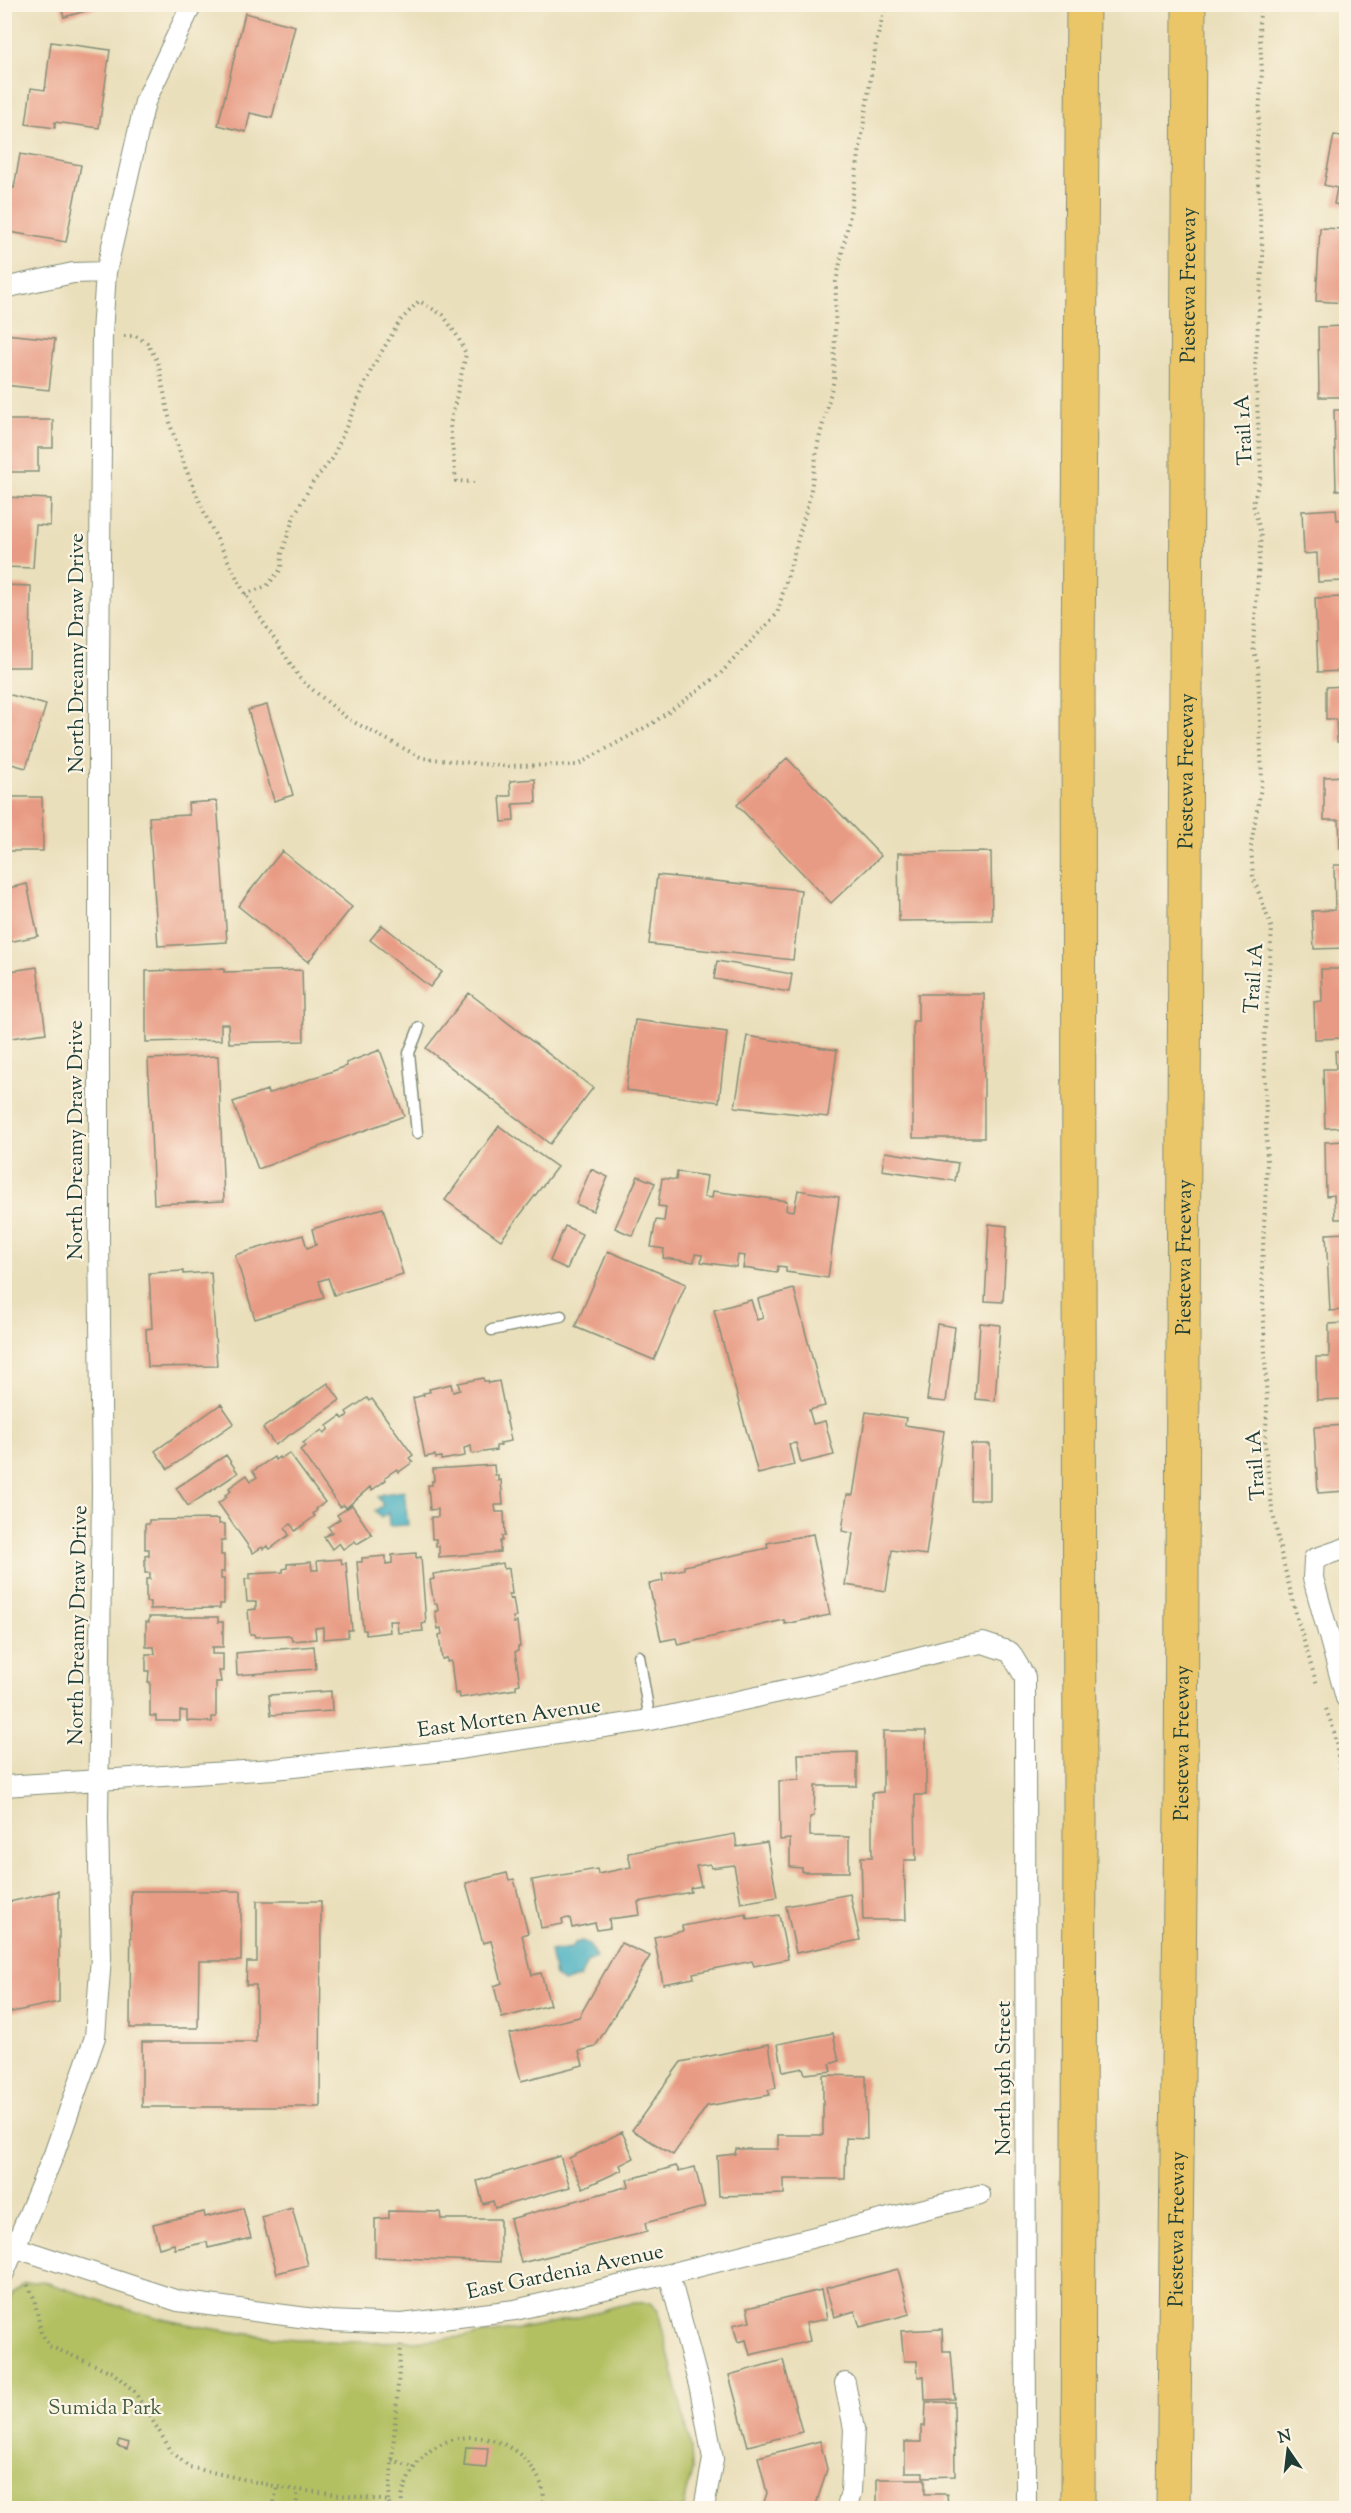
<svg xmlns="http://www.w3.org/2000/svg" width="1351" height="2513" viewBox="0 0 1351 2513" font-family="'Sorts Mill Goudy',serif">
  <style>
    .green { fill: #b3c062; stroke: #697e4b; stroke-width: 1.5 }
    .water { fill: #42aec0; stroke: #30767a; stroke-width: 1.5 }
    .building { fill: #e89b84 }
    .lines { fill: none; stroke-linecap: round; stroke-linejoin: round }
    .service-casing { stroke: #848e78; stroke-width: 13 }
    .minor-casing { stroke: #848e78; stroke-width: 22 }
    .motorway-casing { stroke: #848e78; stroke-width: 35 }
    .path { stroke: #848e78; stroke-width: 4; stroke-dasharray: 1.5 4.5; stroke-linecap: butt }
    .service { stroke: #fff; stroke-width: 10 }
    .minor { stroke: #fff; stroke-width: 20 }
    .motorway { stroke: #ebc669; stroke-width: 33 }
    .labels { text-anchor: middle; stroke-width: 4.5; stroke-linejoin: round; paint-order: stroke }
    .street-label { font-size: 21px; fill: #1f3d34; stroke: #fcf5e5 }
    .park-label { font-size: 21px; fill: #445e40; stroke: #fcf5e5 }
  </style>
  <rect width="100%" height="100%" fill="#fcf5e5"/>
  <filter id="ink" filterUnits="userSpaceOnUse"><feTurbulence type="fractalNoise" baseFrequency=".0167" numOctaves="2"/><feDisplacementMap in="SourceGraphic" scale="12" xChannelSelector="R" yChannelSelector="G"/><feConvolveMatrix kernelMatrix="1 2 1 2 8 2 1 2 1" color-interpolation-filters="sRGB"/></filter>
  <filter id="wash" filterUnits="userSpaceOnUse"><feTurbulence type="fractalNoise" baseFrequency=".008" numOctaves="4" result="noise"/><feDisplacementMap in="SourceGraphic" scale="24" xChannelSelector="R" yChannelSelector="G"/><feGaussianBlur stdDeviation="1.35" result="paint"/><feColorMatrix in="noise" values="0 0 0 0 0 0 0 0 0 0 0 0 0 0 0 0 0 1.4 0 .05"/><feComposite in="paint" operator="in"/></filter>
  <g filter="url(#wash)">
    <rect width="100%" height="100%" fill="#eadfbb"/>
    <path class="green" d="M 42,2281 C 87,2296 131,2312 177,2322 C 270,2341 368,2347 462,2337 C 500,2333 538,2326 575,2318 C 600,2312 623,2301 650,2303 L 658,2311 L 691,2447 L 692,2469 L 684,2506 L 684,2508 L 5,2508 L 4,2316 L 12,2295 L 25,2283 Z"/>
    <path class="water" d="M 404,1491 L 408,1525 L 389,1526 L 388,1513 L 381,1518 L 375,1511 L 383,1505 L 378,1497 L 383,1494 Z
      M 582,1941 L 589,1944 L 596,1958 L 587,1962 L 580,1978 L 563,1982 L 555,1976 L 550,1951 L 572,1948 L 575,1943 Z"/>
    <g id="blocks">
      <path class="building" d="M 60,4 L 107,4 L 107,5 L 64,17 Z
        M 245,13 L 295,26 L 272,118 L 250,113 L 246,132 L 218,125 Z
        M 51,42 L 110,50 L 99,128 L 55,122 L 55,128 L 26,124 L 31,88 L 45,90 Z
        M 1334,135 L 1346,137 L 1346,206 L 1334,204 L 1337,188 L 1324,185 Z
        M 20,154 L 81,165 L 66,242 L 4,231 L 4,186 L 14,188 Z
        M 1320,228 L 1346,229 L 1346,303 L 1316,301 Z
        M 1346,326 L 1346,397 L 1319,397 L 1318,327 Z
        M 4,334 L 55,339 L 49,390 L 4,385 Z
        M 1334,410 L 1346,410 L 1346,490 L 1336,490 Z
        M 4,420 L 53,420 L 53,448 L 38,448 L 38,472 L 4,472 Z
        M 4,497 L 51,499 L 50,526 L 36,525 L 33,568 L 4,567 Z
        M 1336,509 L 1337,520 L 1346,519 L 1346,581 L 1318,582 L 1317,553 L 1304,554 L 1302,511 Z
        M 4,585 L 31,586 L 30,667 L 4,667 Z
        M 1346,597 L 1346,671 L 1318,672 L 1315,598 Z
        M 1346,686 L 1346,742 L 1337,742 L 1336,719 L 1326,719 L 1326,687 Z
        M 4,693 L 46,705 L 26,768 L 4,762 Z
        M 267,705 L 293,795 L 274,801 L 248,710 Z
        M 787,758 L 881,856 L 831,903 L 737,805 Z
        M 1346,776 L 1346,848 L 1340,848 L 1339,820 L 1324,820 L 1324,777 Z
        M 535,779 L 536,803 L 513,804 L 514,821 L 502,822 L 500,796 L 511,796 L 510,781 Z
        M 4,797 L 42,797 L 43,851 L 4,851 Z
        M 217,801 L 227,942 L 158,946 L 149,817 L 189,815 L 188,803 Z
        M 282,851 L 352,907 L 308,962 L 238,906 Z
        M 991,852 L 992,920 L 899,921 L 898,853 Z
        M 1334,865 L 1346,865 L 1346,948 L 1314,949 L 1312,911 L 1335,910 Z
        M 657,875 L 801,890 L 793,960 L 649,944 Z
        M 27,884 L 38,936 L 4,943 L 4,889 Z
        M 382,925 L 442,972 L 430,987 L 370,940 Z
        M 717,961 L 792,974 L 789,992 L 714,979 Z
        M 37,967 L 46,1033 L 4,1039 L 4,972 Z
        M 224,969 L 224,972 L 302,970 L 304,1041 L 229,1043 L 228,1024 L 221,1024 L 221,1040 L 146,1042 L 146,971 Z
        M 1321,969 L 1346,969 L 1346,1038 L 1315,1039 L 1314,1002 L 1322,1001 Z
        M 469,993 L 593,1088 L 550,1144 L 426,1048 Z
        M 918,994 L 984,994 L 984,1138 L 913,1138 L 913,1021 L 918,1021 Z
        M 635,1020 L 727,1032 L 719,1102 L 626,1090 Z
        M 747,1036 L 837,1050 L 828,1117 L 735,1107 Z
        M 380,1050 L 404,1116 L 258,1169 L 233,1102 L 267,1090 L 268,1094 L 347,1066 L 346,1063 Z
        M 1335,1051 L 1346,1051 L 1346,1127 L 1325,1128 L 1323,1069 L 1336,1069 Z
        M 218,1056 L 224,1201 L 154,1204 L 148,1059 Z
        M 499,1126 L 557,1167 L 501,1240 L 445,1200 Z
        M 1346,1141 L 1346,1219 L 1335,1219 L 1334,1195 L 1326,1196 L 1325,1142 Z
        M 885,1152 L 958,1163 L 955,1181 L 882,1170 Z
        M 591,1169 L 608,1177 L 593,1211 L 576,1204 Z
        M 677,1172 L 707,1176 L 704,1197 L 712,1198 L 713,1191 L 787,1201 L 786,1210 L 794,1211 L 798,1190 L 839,1197 L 828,1278 L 786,1272 L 786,1267 L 778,1266 L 777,1273 L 743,1268 L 745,1256 L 738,1255 L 736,1267 L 701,1262 L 702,1255 L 695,1254 L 694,1262 L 663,1258 L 664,1249 L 651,1247 L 656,1220 L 664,1221 L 666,1207 L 658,1206 L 662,1178 L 676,1180 Z
        M 638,1176 L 655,1183 L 633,1236 L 615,1228 Z
        M 383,1208 L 403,1274 L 334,1295 L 328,1278 L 319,1281 L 324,1298 L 255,1319 L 235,1255 L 303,1235 L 307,1248 L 316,1245 L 312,1229 Z
        M 989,1224 L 1007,1226 L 1003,1302 L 985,1301 Z
        M 565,1226 L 582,1234 L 567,1269 L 550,1261 Z
        M 1346,1233 L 1346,1310 L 1330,1311 L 1326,1234 Z
        M 608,1251 L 686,1284 L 654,1360 L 575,1327 Z
        M 183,1271 L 183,1274 L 211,1272 L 217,1366 L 148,1367 L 146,1329 L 152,1328 L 149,1273 Z
        M 794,1289 L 825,1406 L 809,1410 L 813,1424 L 825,1421 L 834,1455 L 801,1463 L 796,1443 L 789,1444 L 794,1465 L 758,1474 L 714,1310 L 751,1300 L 757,1320 L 763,1318 L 758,1299 Z
        M 980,1323 L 1000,1325 L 995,1401 L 975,1399 Z
        M 1346,1323 L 1346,1399 L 1317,1400 L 1316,1357 L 1329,1357 L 1329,1324 Z
        M 937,1324 L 955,1327 L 946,1402 L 927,1400 Z
        M 483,1378 L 484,1381 L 488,1381 L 488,1383 L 499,1381 L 511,1441 L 500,1443 L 501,1445 L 496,1446 L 496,1450 L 472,1454 L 471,1446 L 464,1448 L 465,1456 L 441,1460 L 441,1457 L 436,1458 L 435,1455 L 425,1457 L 413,1398 L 424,1395 L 423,1393 L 430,1392 L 429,1389 L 451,1384 L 453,1392 L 460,1390 L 458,1383 Z
        M 328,1383 L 340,1400 L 275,1445 L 263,1428 Z
        M 367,1398 L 369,1401 L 372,1399 L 413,1455 L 409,1458 L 413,1462 L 399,1472 L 397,1469 L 385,1477 L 386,1480 L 372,1490 L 370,1487 L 346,1508 L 344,1505 L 340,1507 L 300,1450 L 305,1446 L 303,1443 L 322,1430 L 324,1433 L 329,1429 L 327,1426 L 341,1416 L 343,1419 L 348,1415 L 346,1412 Z
        M 221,1404 L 234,1423 L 168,1469 L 155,1451 Z
        M 866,1412 L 906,1418 L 905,1425 L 944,1431 L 926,1555 L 892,1550 L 886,1591 L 845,1585 L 853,1533 L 842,1531 L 847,1495 L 853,1495 Z
        M 1346,1425 L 1346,1491 L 1318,1493 L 1314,1427 Z
        M 971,1444 L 990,1444 L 990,1500 L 970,1500 Z
        M 289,1453 L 325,1502 L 316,1509 L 317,1510 L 313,1514 L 315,1516 L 295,1531 L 291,1524 L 285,1528 L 289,1535 L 270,1549 L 267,1546 L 263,1549 L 262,1547 L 253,1553 L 218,1503 L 227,1497 L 225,1495 L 231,1491 L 229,1488 L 247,1475 L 251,1481 L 257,1477 L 253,1471 L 274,1457 L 275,1460 L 279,1457 L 280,1459 Z
        M 226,1455 L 238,1473 L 188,1506 L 176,1488 Z
        M 494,1465 L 495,1475 L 498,1475 L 498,1481 L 501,1480 L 503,1505 L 495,1505 L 496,1512 L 504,1512 L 505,1536 L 502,1536 L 502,1541 L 500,1541 L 500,1552 L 439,1557 L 439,1546 L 436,1546 L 436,1539 L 432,1539 L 431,1517 L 438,1517 L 438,1509 L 430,1510 L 428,1485 L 432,1485 L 432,1481 L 434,1481 L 433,1469 Z
        M 352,1505 L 372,1535 L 357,1544 L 355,1541 L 343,1549 L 339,1543 L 332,1549 L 324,1537 L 332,1532 L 328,1527 L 340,1519 L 337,1515 Z
        M 219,1519 L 219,1524 L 225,1524 L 225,1540 L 221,1540 L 221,1555 L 224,1555 L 224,1572 L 221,1572 L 221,1579 L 224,1579 L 224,1604 L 220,1604 L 220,1608 L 150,1609 L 150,1602 L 146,1602 L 146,1579 L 150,1579 L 150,1573 L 145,1573 L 145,1555 L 149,1556 L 149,1549 L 145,1549 L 145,1524 L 149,1524 L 149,1520 Z
        M 813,1534 L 830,1615 L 785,1624 L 784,1620 L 678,1645 L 676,1638 L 661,1641 L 649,1584 L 663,1581 L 662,1574 L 684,1569 L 684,1566 L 768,1548 L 767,1543 Z
        M 416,1553 L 416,1558 L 421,1557 L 426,1623 L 422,1624 L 423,1631 L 398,1633 L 397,1621 L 389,1621 L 390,1632 L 366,1635 L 366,1630 L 363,1630 L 357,1562 L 362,1562 L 362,1558 L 386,1556 L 386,1564 L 392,1563 L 392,1555 Z
        M 341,1559 L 342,1564 L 346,1563 L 352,1630 L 348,1630 L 348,1637 L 323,1639 L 323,1627 L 315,1628 L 316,1639 L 292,1641 L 291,1636 L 288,1635 L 255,1637 L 254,1634 L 250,1634 L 248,1610 L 256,1609 L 256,1602 L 247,1602 L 245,1579 L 250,1579 L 250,1574 L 283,1572 L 283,1569 L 287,1568 L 287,1564 L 311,1562 L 312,1570 L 318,1570 L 317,1561 Z
        M 503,1563 L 504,1569 L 509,1568 L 512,1594 L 509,1594 L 510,1599 L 513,1598 L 516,1617 L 513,1617 L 514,1623 L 517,1622 L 520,1647 L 518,1647 L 518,1651 L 515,1652 L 520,1684 L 516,1685 L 516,1689 L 460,1698 L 459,1693 L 455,1694 L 451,1661 L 447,1662 L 447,1658 L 442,1659 L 439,1635 L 442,1634 L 441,1628 L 438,1629 L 435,1611 L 438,1611 L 437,1604 L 434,1604 L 430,1580 L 434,1579 L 433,1574 Z
        M 149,1617 L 218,1617 L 218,1622 L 223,1622 L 223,1647 L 212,1647 L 212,1654 L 223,1654 L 223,1671 L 219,1671 L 221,1682 L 216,1682 L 216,1717 L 212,1717 L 212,1722 L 187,1721 L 187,1711 L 180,1711 L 180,1721 L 156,1721 L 156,1716 L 150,1716 L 150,1682 L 148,1682 L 149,1671 L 146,1671 L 146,1654 L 155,1654 L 154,1647 L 146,1647 L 146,1622 L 149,1622 Z
        M 314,1646 L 316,1669 L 237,1675 L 236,1653 Z
        M 331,1691 L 332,1711 L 271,1715 L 269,1695 Z
        M 883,1731 L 926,1731 L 926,1795 L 915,1795 L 916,1860 L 904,1860 L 906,1920 L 863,1920 L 861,1857 L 872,1857 L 872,1793 L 883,1792 Z
        M 857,1752 L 857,1786 L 815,1786 L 814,1816 L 810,1817 L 810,1836 L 849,1837 L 849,1872 L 802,1872 L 802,1868 L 790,1867 L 790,1839 L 780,1840 L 779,1781 L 799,1780 L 798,1754 Z
        M 735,1834 L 737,1847 L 767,1842 L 777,1897 L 741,1903 L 734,1865 L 711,1868 L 710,1864 L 696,1866 L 701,1886 L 690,1888 L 691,1892 L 638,1902 L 640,1915 L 609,1919 L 610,1928 L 597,1930 L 595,1923 L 572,1928 L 570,1918 L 562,1919 L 563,1924 L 541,1928 L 532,1880 L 597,1869 L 598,1874 L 631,1867 L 628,1853 Z
        M 507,1873 L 509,1880 L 514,1879 L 528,1933 L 522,1935 L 532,1975 L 541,1973 L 550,2005 L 502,2018 L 494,1986 L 502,1983 L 491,1941 L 483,1943 L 466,1883 Z
        M 59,1891 L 59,2002 L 7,2013 L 9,2044 L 4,2044 L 4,1903 Z
        M 131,1891 L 241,1891 L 241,1961 L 199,1961 L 198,2028 L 130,2028 Z
        M 850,1894 L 860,1940 L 796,1953 L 786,1906 Z
        M 257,1901 L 321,1901 L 320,2107 L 142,2107 L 142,2042 L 256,2042 L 256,1985 L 246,1985 L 247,1962 L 257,1962 Z
        M 746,1914 L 747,1919 L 779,1915 L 788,1959 L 754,1966 L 752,1961 L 693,1973 L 694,1978 L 663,1984 L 654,1937 L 683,1931 L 682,1926 Z
        M 621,1943 L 650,1956 L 595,2047 L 579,2051 L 583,2065 L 521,2081 L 509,2034 L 579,2017 Z
        M 833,2033 L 839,2061 L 830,2064 L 832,2071 L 805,2074 L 803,2068 L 783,2072 L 778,2044 Z
        M 769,2044 L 776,2088 L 768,2090 L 770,2095 L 707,2106 L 673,2155 L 632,2130 L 681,2062 Z
        M 823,2075 L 866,2076 L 867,2139 L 846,2138 L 845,2179 L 784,2179 L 784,2194 L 719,2196 L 717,2156 L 735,2154 L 736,2149 L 778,2149 L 778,2135 L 823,2135 Z
        M 622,2132 L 634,2158 L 620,2165 L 622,2170 L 583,2188 L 569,2158 Z
        M 560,2156 L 570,2187 L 495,2208 L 493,2201 L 483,2204 L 477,2181 Z
        M 676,2166 L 679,2171 L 695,2167 L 705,2207 L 645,2223 L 647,2232 L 521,2263 L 510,2219 L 629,2186 L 627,2180 Z
        M 243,2208 L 251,2238 L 208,2248 L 207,2242 L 175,2249 L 174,2244 L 159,2248 L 153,2224 L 204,2212 L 205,2217 Z
        M 292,2208 L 308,2265 L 277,2273 L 262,2217 Z
        M 389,2211 L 440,2212 L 441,2219 L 500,2219 L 500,2262 L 375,2257 L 375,2219 L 389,2218 Z
        M 898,2269 L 910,2314 L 860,2327 L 855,2311 L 834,2317 L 826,2288 Z
        M 821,2290 L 827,2319 L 806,2323 L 810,2341 L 750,2355 L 746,2340 L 738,2342 L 733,2325 L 750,2321 L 747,2308 Z
        M 942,2329 L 943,2351 L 951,2351 L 955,2399 L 925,2400 L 924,2376 L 918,2377 L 917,2361 L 904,2361 L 901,2331 Z
        M 783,2360 L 802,2432 L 748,2446 L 729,2375 Z
        M 926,2402 L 954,2402 L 955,2476 L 923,2477 L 923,2472 L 905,2472 L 905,2442 L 921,2442 L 921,2426 L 925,2426 Z
        M 119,2440 L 129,2443 L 127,2449 L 117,2446 Z
        M 820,2441 L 827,2469 L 815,2508 L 762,2508 L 767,2493 L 758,2457 Z
        M 466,2447 L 488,2448 L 486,2468 L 464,2466 Z
        M 877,2479 L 925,2479 L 925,2494 L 947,2494 L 948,2508 L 877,2508 Z"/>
    </g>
  </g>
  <g filter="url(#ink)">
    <use href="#blocks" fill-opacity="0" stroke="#848e78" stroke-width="1.5"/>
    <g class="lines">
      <defs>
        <path id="service" d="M 417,1133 L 409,1053 L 419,1028
          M 492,1330 L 561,1316
          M 639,1656 L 650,1720"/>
        <path id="minor" d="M 4,288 L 73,273 L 106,272
          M 1346,1548 L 1314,1559 L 1313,1578 L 1346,1698
          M 4,1786 L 274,1769 L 445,1751 L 650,1720 L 817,1684 L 950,1649 L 983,1643 L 1010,1652 L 1025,1677 L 1026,2508
          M 17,2248 L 178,2301 L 330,2321 L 402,2324 L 515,2310 L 669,2274 L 980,2195
          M 4,2273 L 54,2154 L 95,2037 L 101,1957 L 98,1818 L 102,1487 L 99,1240 L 99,670 L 102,333 L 106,272 L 145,102 L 192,4
          M 669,2274 L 700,2389 L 713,2459 L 704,2508
          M 845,2383 L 854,2429 L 851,2492 L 847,2508"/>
        <g id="motorway">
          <path d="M 1078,2508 L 1080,1816 L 1078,663 L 1083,4"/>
          <path id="s1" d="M 1173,2508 L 1181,1807 L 1189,4"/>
        </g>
      </defs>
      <use href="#service" class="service-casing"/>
      <use href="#minor" class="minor-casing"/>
      <use href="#motorway" class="motorway-casing"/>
      <path class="path" d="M 1261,4 L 1259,24 L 1262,71 L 1256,156 L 1263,256 L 1255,366 L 1261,474 L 1253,504 L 1261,534 L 1253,647 L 1258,666 L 1262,782 L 1251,844 L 1253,877 L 1272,929 L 1264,1041 L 1267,1163 L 1262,1268 L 1267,1410 L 1265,1444 L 1272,1509 L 1281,1553 L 1297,1618 L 1317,1685
        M 124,336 L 136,336 L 147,343 L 158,362 L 171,427 L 185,467 L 208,521 L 245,594 L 301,680 L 348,719 L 422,758 L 502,766 L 577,765 L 653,723 L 719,675 L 777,614 L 810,496 L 818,443 L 834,380 L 836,282 L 849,220 L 876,43 L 886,4
        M 245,594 L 267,586 L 281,569 L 282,553 L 294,516 L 313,482 L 332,459 L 372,368 L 400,321 L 419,301 L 443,315 L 458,337 L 466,354 L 450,425 L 456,481 L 474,482
        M 1326,1709 L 1334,1731 L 1346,1807
        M 28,2285 L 34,2298 L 41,2332 L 49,2346 L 112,2372 L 134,2391 L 172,2452 L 189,2467 L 283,2488 L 389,2501 L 389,2508
        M 392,2460 L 413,2467
        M 389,2501 L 401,2345
        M 273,2508 L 277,2487
        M 296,2508 L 298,2490
        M 402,2508 C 401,2498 403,2492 407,2482 C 431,2419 518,2424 542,2486 C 544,2492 544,2501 544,2508"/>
      <use href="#service" class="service"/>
      <use href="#minor" class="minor"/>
      <use href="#motorway" class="motorway"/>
    </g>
  </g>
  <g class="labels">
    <g class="street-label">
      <text dy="7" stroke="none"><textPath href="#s1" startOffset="2223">Piestewa Freeway</textPath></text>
      <text transform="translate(1243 430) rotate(-93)" y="7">Trail 1A</text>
      <text transform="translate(76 653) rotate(-90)" y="7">North Dreamy Draw Drive</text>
      <text dy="7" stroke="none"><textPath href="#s1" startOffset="1737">Piestewa Freeway</textPath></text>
      <text transform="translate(1253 978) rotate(-86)" y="7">Trail 1A</text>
      <text transform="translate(75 1140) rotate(-90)" y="7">North Dreamy Draw Drive</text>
      <text dy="7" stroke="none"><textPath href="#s1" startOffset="1251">Piestewa Freeway</textPath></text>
      <text transform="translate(1255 1465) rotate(-94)" y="7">Trail 1A</text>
      <text transform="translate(77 1625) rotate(-89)" y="7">North Dreamy Draw Drive</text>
      <text transform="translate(509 1717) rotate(-8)" y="7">East Morten Avenue</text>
      <text dy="7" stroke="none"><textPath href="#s1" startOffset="765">Piestewa Freeway</textPath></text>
      <text transform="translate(1003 2078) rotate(-90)" y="7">North 19th Street</text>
      <text dy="7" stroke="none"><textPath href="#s1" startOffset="279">Piestewa Freeway</textPath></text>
      <text transform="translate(565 2271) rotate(-12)" y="7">East Gardenia Avenue</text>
    </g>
    <g class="park-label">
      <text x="105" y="2414">Sumida Park</text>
    </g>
  </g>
  <rect width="1351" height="2513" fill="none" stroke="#fcf5e5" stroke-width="24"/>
  <g transform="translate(1288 2450) rotate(346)" stroke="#fcf5e5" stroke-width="4.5" paint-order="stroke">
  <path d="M0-4.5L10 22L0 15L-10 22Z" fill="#1f3d34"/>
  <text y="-9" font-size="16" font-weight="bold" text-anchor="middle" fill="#1f3d34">N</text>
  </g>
</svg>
